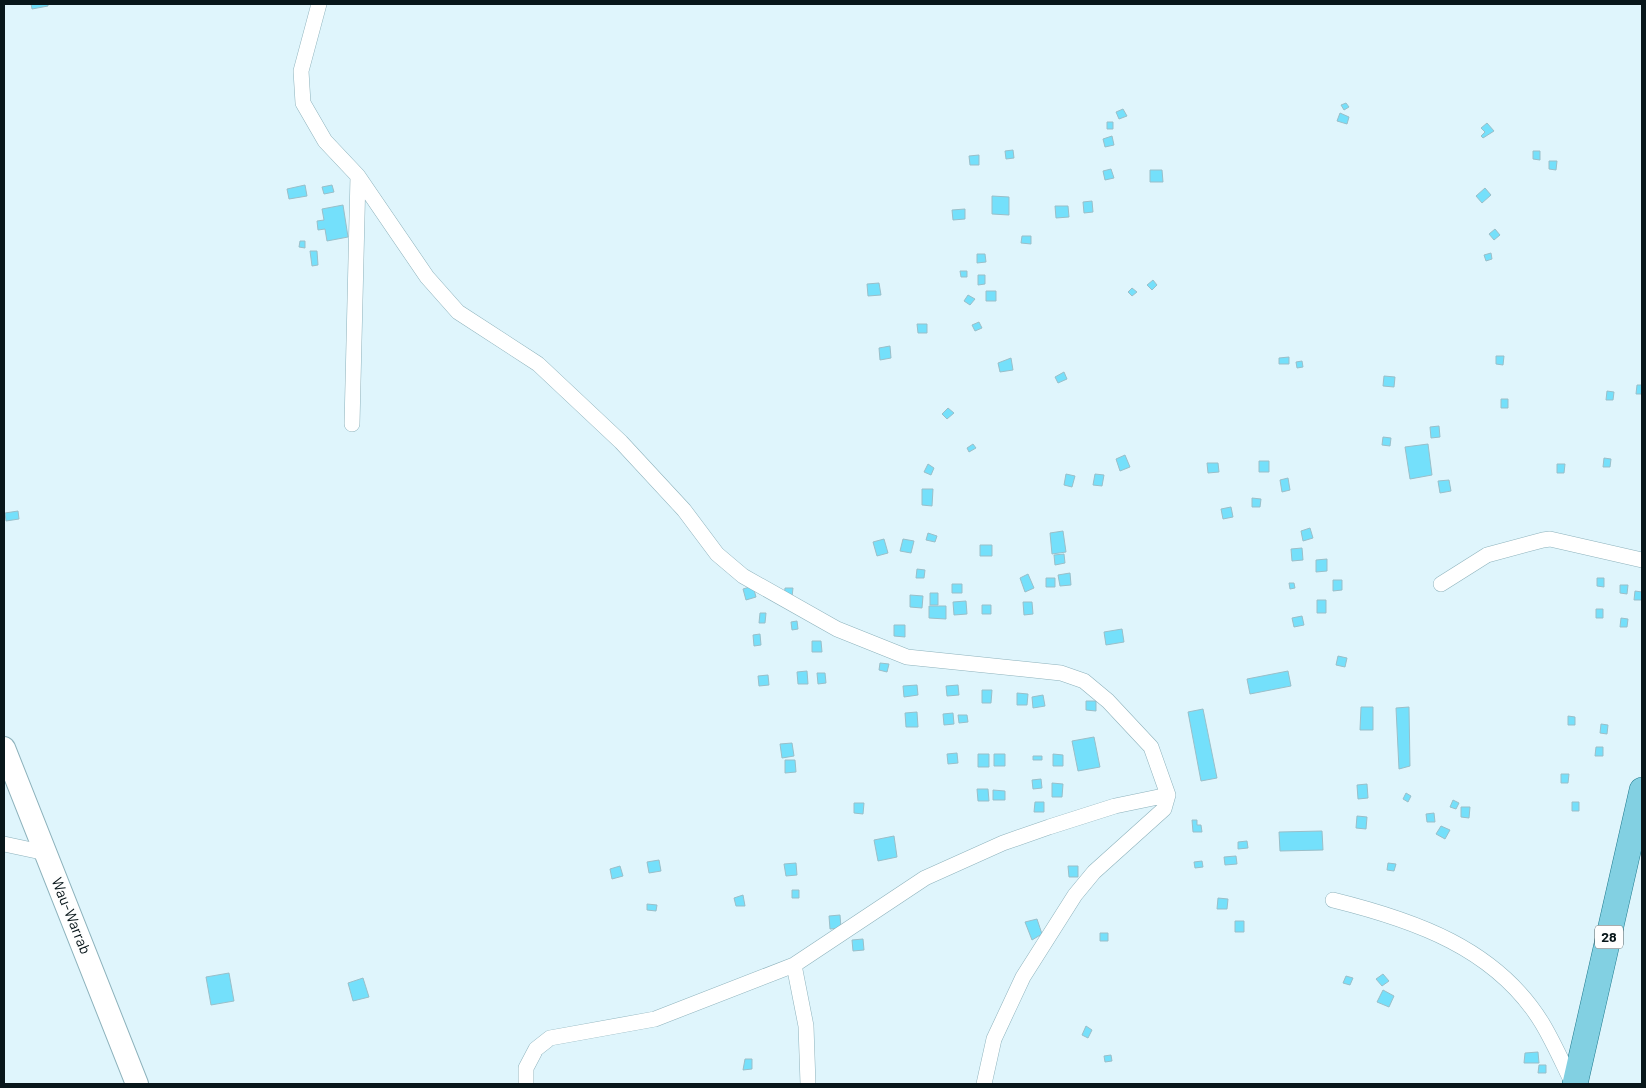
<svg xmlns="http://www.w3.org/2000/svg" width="1646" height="1088" viewBox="0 0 1646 1088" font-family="Barlow,sans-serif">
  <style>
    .building { fill: #74e0fb; stroke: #9abfc9 }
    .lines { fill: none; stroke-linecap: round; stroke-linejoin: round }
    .minor-casing { stroke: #8db2bc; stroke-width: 16 }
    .secondary-casing { stroke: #8db2bc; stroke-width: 24 }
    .primary-casing { stroke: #217b8f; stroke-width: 26 }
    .minor { stroke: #fff; stroke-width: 15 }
    .secondary { stroke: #fff; stroke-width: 22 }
    .primary { stroke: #82d0e2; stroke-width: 25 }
    .labels { text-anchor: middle; stroke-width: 4.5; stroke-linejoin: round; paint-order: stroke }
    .shield { fill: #fefefe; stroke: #525c5e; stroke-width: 1 }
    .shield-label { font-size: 14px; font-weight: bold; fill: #08161a }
    .street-label { font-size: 15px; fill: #08161a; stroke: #fefefe }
  </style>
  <rect width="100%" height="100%" fill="#dff5fc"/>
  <path class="building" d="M 31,4 L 48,4 L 48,6 L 32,9 Z
    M 1346,103 L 1349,107 L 1344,110 L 1341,105 Z
    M 1123,109 L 1127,116 L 1119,119 L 1116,112 Z
    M 1340,113 L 1349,117 L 1347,124 L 1337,121 Z
    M 1107,122 L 1113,122 L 1113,129 L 1107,129 Z
    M 1487,123 L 1494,131 L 1483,138 L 1481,136 L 1485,132 L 1481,128 Z
    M 1112,136 L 1114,145 L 1105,147 L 1103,139 Z
    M 1013,150 L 1014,158 L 1006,159 L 1005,151 Z
    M 1533,151 L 1540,151 L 1540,160 L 1533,159 Z
    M 979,155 L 979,165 L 970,165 L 969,156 Z
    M 1549,161 L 1557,161 L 1556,170 L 1549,169 Z
    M 1111,169 L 1114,178 L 1105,180 L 1103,171 Z
    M 1150,170 L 1162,170 L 1163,182 L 1150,182 Z
    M 305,185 L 307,196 L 289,199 L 287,189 Z
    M 332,185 L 334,192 L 324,194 L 322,187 Z
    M 1485,188 L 1491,195 L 1482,203 L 1476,196 Z
    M 992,196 L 1009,197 L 1009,215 L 992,214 Z
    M 1092,201 L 1093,212 L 1084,213 L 1083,202 Z
    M 343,205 L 348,237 L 327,241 L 325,229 L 318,230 L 317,221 L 324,220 L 322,209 Z
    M 1055,206 L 1068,206 L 1069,217 L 1056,218 Z
    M 965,209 L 965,219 L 953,220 L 952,210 Z
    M 1495,229 L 1500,235 L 1494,240 L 1489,234 Z
    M 1022,236 L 1031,236 L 1031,244 L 1021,243 Z
    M 300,241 L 305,241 L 305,248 L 299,247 Z
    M 310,251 L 317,251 L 318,265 L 312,266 Z
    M 1491,253 L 1492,259 L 1486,261 L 1484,255 Z
    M 977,254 L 985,254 L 986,262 L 977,263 Z
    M 960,271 L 967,271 L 967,277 L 961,277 Z
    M 978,275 L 985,275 L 985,284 L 978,285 Z
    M 1153,280 L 1157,285 L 1152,290 L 1147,285 Z
    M 879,283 L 881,295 L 868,296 L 867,284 Z
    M 1132,288 L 1137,292 L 1132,296 L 1128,292 Z
    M 986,291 L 996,291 L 996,301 L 986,301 Z
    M 968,295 L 975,299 L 970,305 L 964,301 Z
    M 979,322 L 982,328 L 975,331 L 972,325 Z
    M 917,324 L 927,324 L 927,333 L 918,333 Z
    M 890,346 L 891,358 L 880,360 L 879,348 Z
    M 1496,356 L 1504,356 L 1503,365 L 1496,364 Z
    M 1289,357 L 1289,364 L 1279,364 L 1279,358 Z
    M 1011,358 L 1013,370 L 1000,372 L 998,363 Z
    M 1302,361 L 1303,367 L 1297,368 L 1296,362 Z
    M 1064,372 L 1067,379 L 1058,383 L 1055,377 Z
    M 1384,376 L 1395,377 L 1394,387 L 1383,386 Z
    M 1637,385 L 1642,385 L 1642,394 L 1636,394 Z
    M 1607,391 L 1614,392 L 1613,400 L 1606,400 Z
    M 1501,399 L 1508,399 L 1508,408 L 1501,408 Z
    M 948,408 L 954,413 L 947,419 L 942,414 Z
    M 1439,426 L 1440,437 L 1431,438 L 1430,427 Z
    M 1383,437 L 1391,438 L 1390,446 L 1382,445 Z
    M 973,444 L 976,448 L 969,452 L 967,448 Z
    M 1428,444 L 1432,475 L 1410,479 L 1405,447 Z
    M 1125,455 L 1130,467 L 1120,471 L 1116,459 Z
    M 1604,458 L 1611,459 L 1610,467 L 1603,467 Z
    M 1259,461 L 1269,461 L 1269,472 L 1259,472 Z
    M 1207,463 L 1218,463 L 1219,472 L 1208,473 Z
    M 928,464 L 934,468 L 931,475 L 924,472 Z
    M 1557,464 L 1565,464 L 1564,473 L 1557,473 Z
    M 1066,474 L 1075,476 L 1072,487 L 1064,485 Z
    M 1095,474 L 1104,475 L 1102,486 L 1093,485 Z
    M 1288,478 L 1290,490 L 1282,492 L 1280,480 Z
    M 1449,480 L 1451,491 L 1440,493 L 1438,481 Z
    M 922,489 L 933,489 L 932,506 L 922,505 Z
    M 1252,498 L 1261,499 L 1260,507 L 1252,507 Z
    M 1231,507 L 1233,517 L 1223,519 L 1221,509 Z
    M 18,511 L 19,519 L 6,521 L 5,513 Z
    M 1310,528 L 1313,538 L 1303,541 L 1301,531 Z
    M 1063,531 L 1066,552 L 1052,554 L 1050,533 Z
    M 928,533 L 937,536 L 935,542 L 926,540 Z
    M 884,539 L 888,553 L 877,556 L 873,542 Z
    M 903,539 L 914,541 L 911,553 L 900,551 Z
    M 980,545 L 992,545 L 992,556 L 980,556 Z
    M 1302,548 L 1303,560 L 1292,561 L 1291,549 Z
    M 1064,554 L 1065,563 L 1055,565 L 1054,555 Z
    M 1327,559 L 1327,571 L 1316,572 L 1316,560 Z
    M 917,569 L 925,570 L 924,578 L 916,578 Z
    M 1070,573 L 1071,585 L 1060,586 L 1058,575 Z
    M 1028,574 L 1034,588 L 1025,592 L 1020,578 Z
    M 1046,578 L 1055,578 L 1055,587 L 1046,587 Z
    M 1597,578 L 1604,578 L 1604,587 L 1597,586 Z
    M 1333,580 L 1342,580 L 1342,590 L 1333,591 Z
    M 1289,583 L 1294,583 L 1295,588 L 1290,589 Z
    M 952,584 L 962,584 L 962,593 L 952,593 Z
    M 1620,585 L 1628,585 L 1627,594 L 1620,593 Z
    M 753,586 L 756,597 L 746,600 L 743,589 Z
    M 785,588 L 793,588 L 792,597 L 784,597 Z
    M 1635,591 L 1642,592 L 1642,600 L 1634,600 Z
    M 930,593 L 938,593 L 938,605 L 930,605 Z
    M 910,595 L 923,596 L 922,608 L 910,607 Z
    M 1317,600 L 1326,600 L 1326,613 L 1317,613 Z
    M 966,601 L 967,614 L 954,615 L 953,602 Z
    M 1023,602 L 1032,602 L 1033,614 L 1024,615 Z
    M 982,605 L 991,605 L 991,614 L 982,614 Z
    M 929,606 L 946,606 L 946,619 L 929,618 Z
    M 1596,609 L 1603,609 L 1603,618 L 1596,618 Z
    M 760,613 L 766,613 L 765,623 L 759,623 Z
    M 1302,616 L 1304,625 L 1294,627 L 1292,618 Z
    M 1621,618 L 1628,619 L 1627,627 L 1620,627 Z
    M 797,621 L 798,629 L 792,630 L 791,622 Z
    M 894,625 L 905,625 L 905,637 L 894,636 Z
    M 1122,629 L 1124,642 L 1106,645 L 1104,632 Z
    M 760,634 L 761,645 L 754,646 L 753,635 Z
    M 812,641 L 821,641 L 822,652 L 812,652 Z
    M 1338,656 L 1347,658 L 1345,667 L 1336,665 Z
    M 880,663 L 889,664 L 887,672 L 879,670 Z
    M 807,671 L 808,684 L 798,684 L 797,672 Z
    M 1288,671 L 1291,686 L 1250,694 L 1247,679 Z
    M 817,673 L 825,673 L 826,683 L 818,684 Z
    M 768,675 L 769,685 L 759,686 L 758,676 Z
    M 917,685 L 918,695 L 904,697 L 903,686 Z
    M 958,685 L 959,695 L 947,696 L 946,686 Z
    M 982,690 L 992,690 L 991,703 L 982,703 Z
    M 1017,693 L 1028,694 L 1027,705 L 1017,705 Z
    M 1043,695 L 1045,706 L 1033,708 L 1032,697 Z
    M 1086,701 L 1096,701 L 1096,711 L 1086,710 Z
    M 1361,707 L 1373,707 L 1373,730 L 1360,730 Z
    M 1409,707 L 1410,766 L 1399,769 L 1396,708 Z
    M 1203,709 L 1217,778 L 1201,781 L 1188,712 Z
    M 917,712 L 918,727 L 906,727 L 905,713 Z
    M 953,713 L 954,724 L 944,725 L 943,714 Z
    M 958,715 L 967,715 L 968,722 L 959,723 Z
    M 1568,716 L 1575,717 L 1575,725 L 1568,725 Z
    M 1601,724 L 1608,725 L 1607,734 L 1600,733 Z
    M 1094,737 L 1100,767 L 1078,771 L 1072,741 Z
    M 792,743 L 794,756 L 782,758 L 780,744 Z
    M 1596,747 L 1603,747 L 1603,756 L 1595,756 Z
    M 957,753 L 958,763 L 948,764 L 947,754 Z
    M 978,754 L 989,754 L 989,767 L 978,767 Z
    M 994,754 L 1005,754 L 1005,766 L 994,766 Z
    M 1053,754 L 1063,755 L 1063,766 L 1053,766 Z
    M 1033,756 L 1042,756 L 1042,760 L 1033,760 Z
    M 785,760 L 795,760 L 796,772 L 785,773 Z
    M 1561,774 L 1569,774 L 1568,783 L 1561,783 Z
    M 1041,779 L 1042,788 L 1033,789 L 1032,780 Z
    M 1052,783 L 1063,784 L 1062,797 L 1052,797 Z
    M 1367,784 L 1368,798 L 1358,799 L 1357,785 Z
    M 977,789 L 988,789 L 989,801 L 978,801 Z
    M 993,790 L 1005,791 L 1005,800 L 993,800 Z
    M 1406,793 L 1411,796 L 1408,802 L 1403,799 Z
    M 1453,800 L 1459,803 L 1456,809 L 1450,807 Z
    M 1035,802 L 1044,802 L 1044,812 L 1034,812 Z
    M 1572,802 L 1579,802 L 1579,811 L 1572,811 Z
    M 854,803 L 864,803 L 863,814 L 854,813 Z
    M 1461,807 L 1470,807 L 1469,818 L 1461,817 Z
    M 1434,813 L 1435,822 L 1427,822 L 1426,814 Z
    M 1357,816 L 1367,817 L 1366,829 L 1356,828 Z
    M 1192,820 L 1197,820 L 1197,825 L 1201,825 L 1202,832 L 1193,832 Z
    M 1441,826 L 1450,830 L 1445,839 L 1436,834 Z
    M 1322,831 L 1323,850 L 1280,851 L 1279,832 Z
    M 894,836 L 897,857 L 878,861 L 874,840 Z
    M 1247,841 L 1248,848 L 1238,849 L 1238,842 Z
    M 1236,856 L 1237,864 L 1225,865 L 1224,857 Z
    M 659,860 L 661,871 L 649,873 L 647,862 Z
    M 1202,861 L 1203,867 L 1195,868 L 1194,862 Z
    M 796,863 L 797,875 L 786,876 L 784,864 Z
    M 1388,863 L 1396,864 L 1394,871 L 1387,870 Z
    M 620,866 L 623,876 L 612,879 L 610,869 Z
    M 1068,866 L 1078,866 L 1078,877 L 1069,877 Z
    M 792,890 L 799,890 L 799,898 L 792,898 Z
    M 743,895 L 745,906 L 736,906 L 734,898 Z
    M 1218,898 L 1228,899 L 1227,909 L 1217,909 Z
    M 647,904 L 657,905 L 656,911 L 647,910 Z
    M 840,915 L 841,928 L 830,929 L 829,916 Z
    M 1037,919 L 1042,934 L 1032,940 L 1025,922 Z
    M 1235,921 L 1244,921 L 1244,932 L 1235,932 Z
    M 1100,933 L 1108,933 L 1108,941 L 1100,941 Z
    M 863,939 L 864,950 L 853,951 L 852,940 Z
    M 229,973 L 234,1001 L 211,1005 L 206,977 Z
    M 1383,974 L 1389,981 L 1382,986 L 1376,979 Z
    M 1346,976 L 1353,978 L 1350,985 L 1343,983 Z
    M 363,978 L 369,997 L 353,1001 L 348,983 Z
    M 1383,990 L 1394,996 L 1389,1007 L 1377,1002 Z
    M 1086,1026 L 1092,1030 L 1088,1038 L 1082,1035 Z
    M 1538,1052 L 1539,1063 L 1524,1063 L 1525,1053 Z
    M 1111,1055 L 1112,1061 L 1105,1062 L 1104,1056 Z
    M 745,1059 L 752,1059 L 752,1069 L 743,1070 Z
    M 1539,1065 L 1546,1065 L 1546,1073 L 1538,1073 Z"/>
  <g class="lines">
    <defs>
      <path id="minor" d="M 319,4 L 301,71 L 303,103 L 325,141 L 358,176 L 427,277 L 458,312 L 538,364 L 621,442 L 684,510 L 717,554 L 743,576 L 837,629 L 907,657 L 1061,673 L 1084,681 L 1108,701 L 1151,747 L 1168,795 L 1164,809 L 1094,872 L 1075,895 L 1023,977 L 994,1039 L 984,1084
        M 352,424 L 358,176
        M 1441,584 L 1487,555 L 1543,540 L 1550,539 L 1642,560
        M 4,844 L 46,853
        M 1333,900 C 1414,920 1496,948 1542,1023 C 1554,1043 1563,1064 1573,1084
        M 794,965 L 806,1026 L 808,1084
        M 526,1084 L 526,1068 L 536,1049 L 550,1038 L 655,1019 L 794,965 L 925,878 L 1003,843 L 1049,827 L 1115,806 L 1168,795"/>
      <path id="secondary" d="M 4,748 L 137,1084"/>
      <path id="primary" d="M 1575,1084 L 1642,790"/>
    </defs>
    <use href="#minor" class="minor-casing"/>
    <use href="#secondary" class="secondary-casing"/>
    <use href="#primary" class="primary-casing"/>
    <use href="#minor" class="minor"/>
    <use href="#secondary" class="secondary"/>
    <use href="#primary" class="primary"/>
  </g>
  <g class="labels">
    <rect class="shield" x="1595" y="925.5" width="28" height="23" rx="4"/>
    <g class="shield-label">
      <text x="1609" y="942">28</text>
    </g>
    <g class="street-label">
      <text transform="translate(71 916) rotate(68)" y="5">Wau-Warrab</text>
    </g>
  </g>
  <rect width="1646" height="1088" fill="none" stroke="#08161a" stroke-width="10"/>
</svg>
